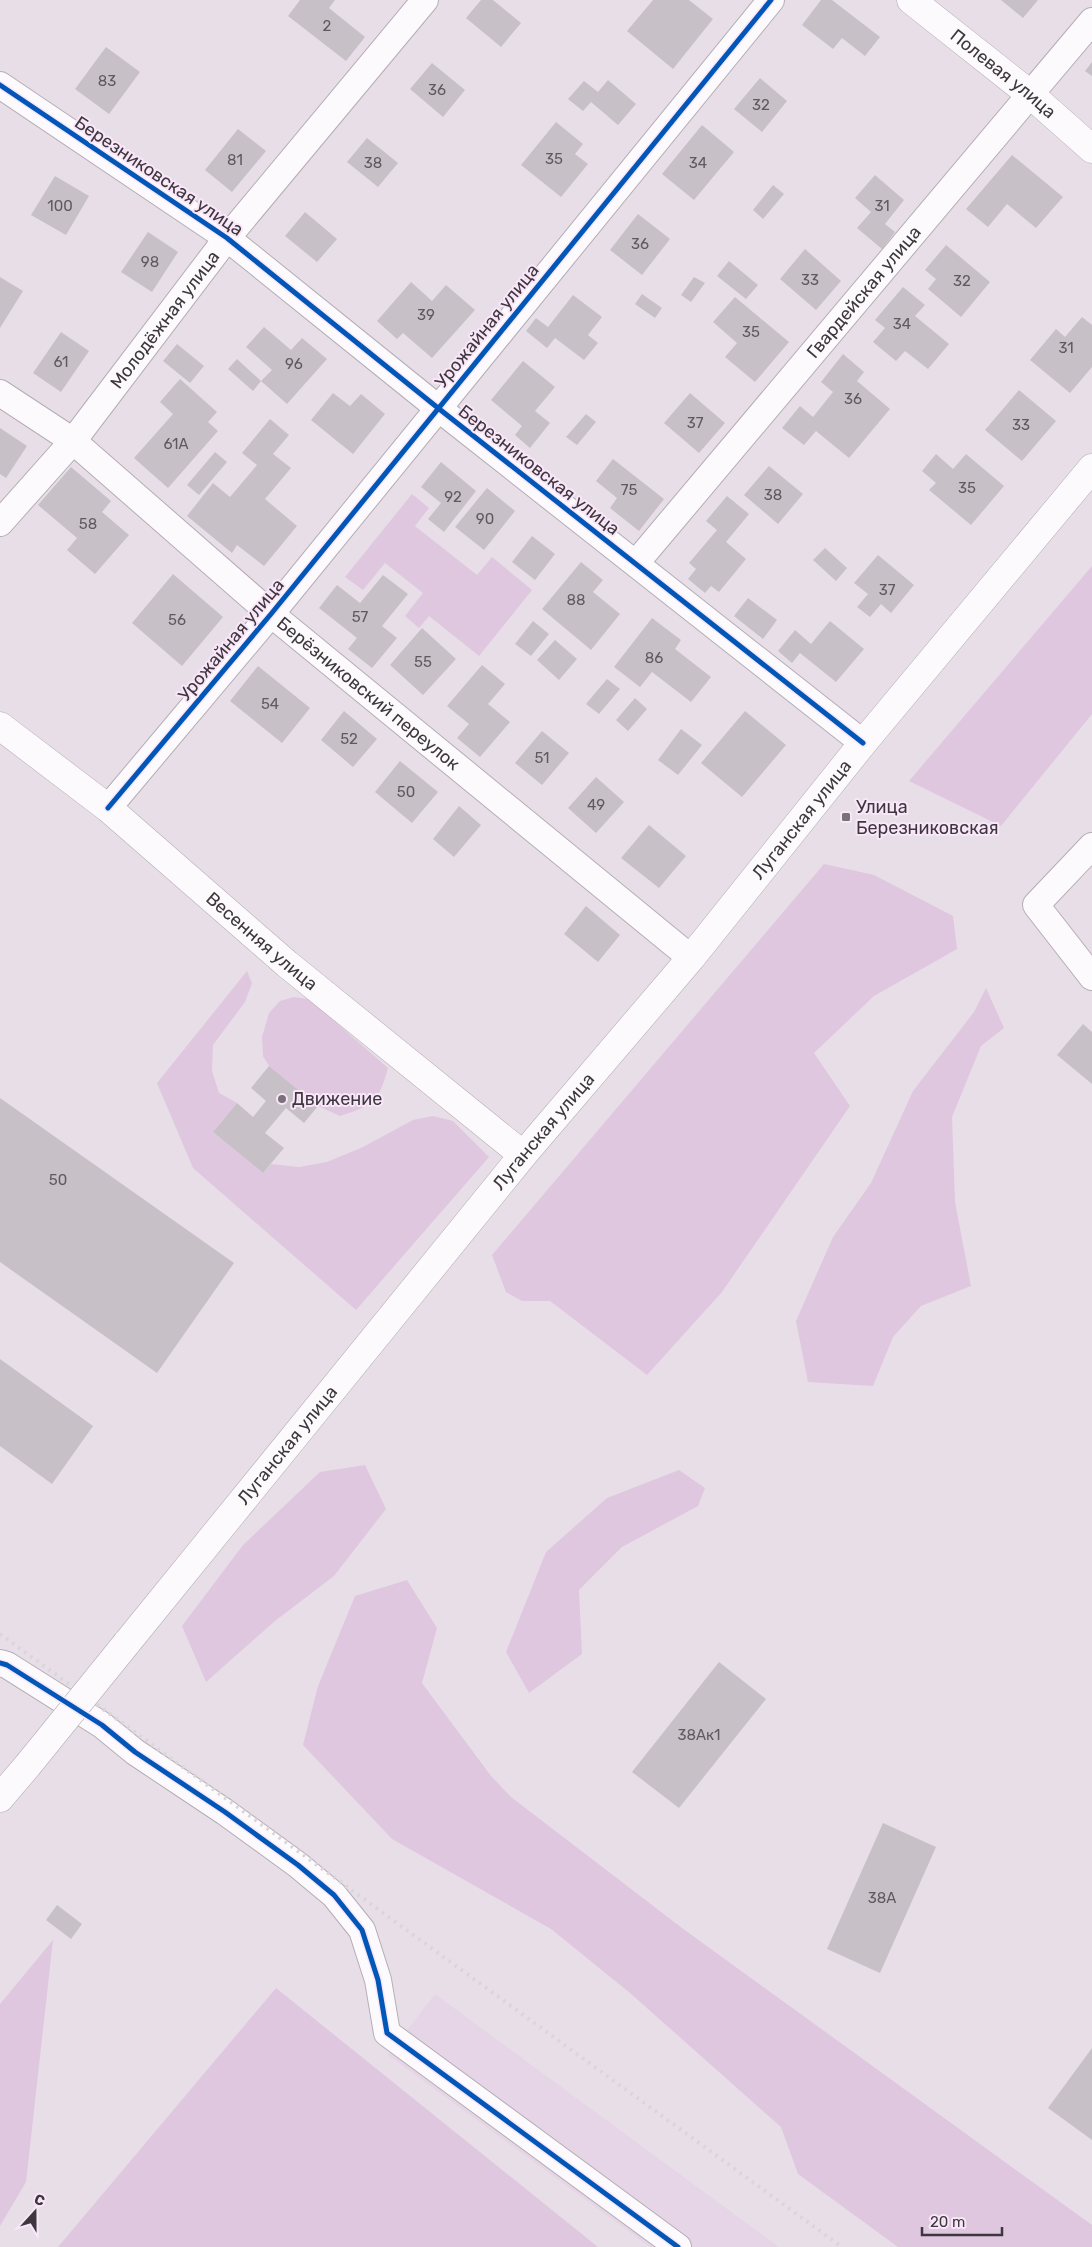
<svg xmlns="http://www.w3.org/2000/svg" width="1092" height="2247" viewBox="0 0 1092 2247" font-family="Rubik,sans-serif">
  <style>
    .built { fill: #e6d5e6 }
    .green { fill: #dfc7df }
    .building { fill: #c7c0c7 }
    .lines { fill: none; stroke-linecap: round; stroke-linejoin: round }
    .street-casing { stroke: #b5adb5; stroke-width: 28 }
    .secondary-casing { stroke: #b5adb5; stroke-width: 29 }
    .highway-casing { stroke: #b5adb5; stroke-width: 29 }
    .street { stroke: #fcfafc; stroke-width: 26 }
    .secondary { stroke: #fcfafc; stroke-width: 28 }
    .highway { stroke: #fcfafc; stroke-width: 28 }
    .rail { stroke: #d9d6d9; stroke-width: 4; stroke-dasharray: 2.5 5; stroke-linecap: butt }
    .highway-bridge-casing { stroke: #b5adb5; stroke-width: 29; stroke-linecap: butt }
    .highway-bridge { stroke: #fcfafc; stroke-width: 28 }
    .cycleway-casing { stroke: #f9e7f9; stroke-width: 8 }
    .cycleway { stroke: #0057b8; stroke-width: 5 }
    .poi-dot { fill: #7a717a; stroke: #f9e7f9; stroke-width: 2 }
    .labels { text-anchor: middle; stroke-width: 4; stroke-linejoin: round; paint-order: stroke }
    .number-label { font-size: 15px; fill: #605960 }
    .street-label { font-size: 18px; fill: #3e373e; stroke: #f9e7f9 }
    .poi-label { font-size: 18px; fill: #3e373e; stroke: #f9e7f9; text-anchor: start }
  </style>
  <rect width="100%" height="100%" fill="#e8dee8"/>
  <path class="built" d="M 435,1994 L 779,2247 L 650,2247 L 388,2055 Z"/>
  <path class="green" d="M 412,494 L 429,508 L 415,526 L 477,575 L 492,557 L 532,590 L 479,656 L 429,616 L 419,628 L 405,616 L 423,593 L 385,563 L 363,590 L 345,577 Z
    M 1092,566 L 1092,714 L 1001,826 L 909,781 Z
    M 824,864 L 874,875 L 953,916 L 957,949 L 874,996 L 814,1053 L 850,1106 L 722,1292 L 647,1375 L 550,1301 L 522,1301 L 506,1292 L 492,1255 Z
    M 247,971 L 252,983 L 245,1002 L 213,1045 L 212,1071 L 219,1093 L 237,1103 L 213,1132 L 263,1173 L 271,1164 L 299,1167 L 327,1162 L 363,1147 L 413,1120 L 433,1116 L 453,1121 L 489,1157 L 356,1310 L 193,1168 L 157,1083 Z
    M 986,988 L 1004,1028 L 981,1046 L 952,1117 L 955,1202 L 971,1286 L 921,1306 L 893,1337 L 873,1386 L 808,1382 L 796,1321 L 833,1237 L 871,1183 L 913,1091 L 974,1012 Z
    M 294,997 L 309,999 L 388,1068 C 378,1103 374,1105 340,1116 L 318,1106 L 269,1066 L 263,1056 L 262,1037 L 269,1013 L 280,1001 Z
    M 365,1465 L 386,1509 L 334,1576 L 275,1621 L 206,1682 L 182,1626 L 243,1545 L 320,1472 Z
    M 679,1470 L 705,1488 L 698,1506 L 622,1547 L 579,1590 L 582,1654 L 529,1693 L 506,1652 L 546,1552 L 607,1498 Z
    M 407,1580 L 437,1628 L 422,1683 L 491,1776 L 511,1797 L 682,1928 L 1092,2225 L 1092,2247 L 898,2247 L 798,2174 L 781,2127 L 630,1993 L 551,1929 L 392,1839 L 303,1745 L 318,1686 L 355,1596 Z
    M 53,1940 L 26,2182 L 0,2226 L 0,2004 Z
    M 276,1988 L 598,2247 L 58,2247 Z"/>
  <path class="building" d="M 300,0 L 335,0 L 329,8 L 365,37 L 346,61 L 288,16 Z
    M 481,0 L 493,0 L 521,23 L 501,47 L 466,18 Z
    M 653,0 L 689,0 L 713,19 L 673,69 L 627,31 Z
    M 821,0 L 832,0 L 880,37 L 865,56 L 842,38 L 833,49 L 802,25 Z
    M 1001,0 L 1038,0 L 1023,18 Z
    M 106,47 L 140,72 L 109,114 L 75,89 Z
    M 1092,62 L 1092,76 L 1085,71 Z
    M 432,63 L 465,90 L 443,117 L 410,89 Z
    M 760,78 L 787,101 L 762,132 L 734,109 Z
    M 608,80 L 636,104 L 618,125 L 591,102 L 583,111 L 568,99 L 584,81 L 598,92 Z
    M 556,122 L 583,144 L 575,154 L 588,164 L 561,197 L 521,165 Z
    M 702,125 L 734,152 L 694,200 L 662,174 Z
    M 238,129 L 266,151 L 232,192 L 205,170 Z
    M 367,138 L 398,163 L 378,187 L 347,162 Z
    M 1012,155 L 1063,197 L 1036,228 L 1007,204 L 988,227 L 966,209 Z
    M 875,175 L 904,200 L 885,224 L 895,232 L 882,249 L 857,228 L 871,212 L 855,198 Z
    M 55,176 L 89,196 L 66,235 L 31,215 Z
    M 773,185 L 784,194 L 763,219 L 753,210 Z
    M 305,212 L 337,239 L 317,262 L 285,236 Z
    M 638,214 L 670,239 L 642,275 L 610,250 Z
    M 148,232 L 178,252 L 152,292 L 121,272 Z
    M 946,245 L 990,282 L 961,317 L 928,289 L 936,279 L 925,270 Z
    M 805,249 L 841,281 L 816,310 L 780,279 Z
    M 729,261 L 758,285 L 746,299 L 717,276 Z
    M 0,277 L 23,291 L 0,328 Z
    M 694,277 L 705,283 L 691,302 L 681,295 Z
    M 411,282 L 432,301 L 446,285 L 475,310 L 432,358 L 403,333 L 397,339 L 377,321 Z
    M 903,287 L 925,305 L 915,316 L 949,344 L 928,369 L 905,351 L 896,361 L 873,342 L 885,328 L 875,320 Z
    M 642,294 L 662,308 L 655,318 L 635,304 Z
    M 573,295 L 602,317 L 588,335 L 598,343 L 584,360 L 555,338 L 547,348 L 526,331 L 536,318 L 548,327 Z
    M 735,297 L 789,342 L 755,382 L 725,357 L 737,343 L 713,322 Z
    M 1082,317 L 1092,325 L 1092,367 L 1070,393 L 1030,360 L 1056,329 L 1065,337 Z
    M 264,327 L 291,350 L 302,338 L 327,359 L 287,404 L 261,381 L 272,370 L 246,347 Z
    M 61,332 L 89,351 L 61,392 L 33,373 Z
    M 177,344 L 204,366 L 190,383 L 163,361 Z
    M 843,354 L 864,372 L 857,381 L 890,409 L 849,458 L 816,431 L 804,445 L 782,428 L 800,406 L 813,417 L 833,392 L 821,382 Z
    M 237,359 L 261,381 L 253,391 L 228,369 Z
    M 523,361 L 555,387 L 535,411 L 550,423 L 530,448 L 515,435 L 522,426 L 491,400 Z
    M 180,379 L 217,412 L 208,422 L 218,431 L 168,488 L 134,458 L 173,414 L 160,402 Z
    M 1019,390 L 1056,421 L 1022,461 L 985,430 Z
    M 333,393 L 350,406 L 361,394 L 385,414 L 353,454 L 311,420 Z
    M 690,393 L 725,423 L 699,453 L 664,423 Z
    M 586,414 L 596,422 L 577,445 L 566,437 Z
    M 270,419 L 289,435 L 273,454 L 291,468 L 265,499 L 297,526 L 264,566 L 237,545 L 232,553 L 187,516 L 213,483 L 230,497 L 257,465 L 242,453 Z
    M 0,428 L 27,446 L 6,478 L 0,474 Z
    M 215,452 L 227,462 L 199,495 L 187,485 Z
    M 936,454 L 953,469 L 966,454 L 1004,486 L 971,525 L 929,490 L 936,483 L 922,471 Z
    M 613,459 L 664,499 L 639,531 L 610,508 L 617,498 L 596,481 Z
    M 441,462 L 476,491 L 444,532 L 428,519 L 441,503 L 421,487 Z
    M 769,466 L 803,494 L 778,524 L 744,495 Z
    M 71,467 L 111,501 L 102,512 L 129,535 L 95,574 L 67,550 L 77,538 L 38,505 Z
    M 487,488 L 515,511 L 484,550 L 455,527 Z
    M 727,496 L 749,514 L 726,542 L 746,559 L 719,592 L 711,586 L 705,593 L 688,579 L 696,569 L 689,563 L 717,530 L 706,521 Z
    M 532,536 L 555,554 L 535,580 L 512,562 Z
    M 825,548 L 847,568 L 836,581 L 813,560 Z
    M 878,555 L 914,585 L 891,613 L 881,604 L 870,617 L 857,607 L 868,594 L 854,583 Z
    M 581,562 L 603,580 L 593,592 L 620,614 L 591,650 L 542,609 Z
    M 173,574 L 223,617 L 182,666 L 132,623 Z
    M 383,575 L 408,594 L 382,626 L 397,638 L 372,668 L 348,649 L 357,638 L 319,608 L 337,585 L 360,603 Z
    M 748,598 L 777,620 L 763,639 L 734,616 Z
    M 652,618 L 681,640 L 675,649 L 711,677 L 691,702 L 652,672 L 640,687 L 614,667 Z
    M 533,621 L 549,634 L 531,656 L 515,644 Z
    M 830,621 L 864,649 L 836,682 L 800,653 L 792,663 L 778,651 L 795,630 L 811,644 Z
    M 422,628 L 456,659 L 423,695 L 390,665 Z
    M 555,640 L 577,659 L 559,680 L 537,660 Z
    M 482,665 L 505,684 L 488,704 L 510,722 L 480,757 L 457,738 L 469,724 L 447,706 Z
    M 258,666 L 310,708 L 282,743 L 230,701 Z
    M 607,679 L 620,689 L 599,714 L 586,704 Z
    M 635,698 L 647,709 L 628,731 L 616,720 Z
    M 344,711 L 377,739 L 353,767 L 321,740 Z
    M 745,711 L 786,745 L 742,797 L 701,763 Z
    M 681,729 L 702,745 L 678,775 L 658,760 Z
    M 542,731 L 569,753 L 542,785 L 515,763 Z
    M 400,761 L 438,792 L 412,823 L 375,792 Z
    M 596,777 L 624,802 L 596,833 L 568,808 Z
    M 459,806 L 481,825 L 454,857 L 433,839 Z
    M 649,825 L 686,856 L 659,888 L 621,858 Z
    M 586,906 L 620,935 L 598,962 L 564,934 Z
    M 1083,1024 L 1092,1032 L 1092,1084 L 1057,1055 Z
    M 269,1066 L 318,1106 L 304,1123 L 286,1108 L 265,1133 L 284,1148 L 263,1173 L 213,1132 L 237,1103 L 253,1117 L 266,1101 L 251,1088 Z
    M 0,1098 L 234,1263 L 157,1373 L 0,1262 Z
    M 0,1359 L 93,1426 L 52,1484 L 0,1446 Z
    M 719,1662 L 766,1699 L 679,1808 L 632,1772 Z
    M 883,1823 L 936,1847 L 880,1973 L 827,1949 Z
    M 57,1905 L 82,1924 L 71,1939 L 46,1920 Z
    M 1092,2048 L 1092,2140 L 1048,2108 Z"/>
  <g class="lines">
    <defs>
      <g id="street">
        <path d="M 0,85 L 227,238 L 438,408 L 863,743"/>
        <path id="s1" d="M 0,393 L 73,441 L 271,614 L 691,958"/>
        <path id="s2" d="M 0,523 L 73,441 L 227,238 L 425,0"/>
        <path id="s3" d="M 636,563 L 1092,21"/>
        <path d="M 108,808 L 271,614 L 771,0"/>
        <path d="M 1092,846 L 1036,905 L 1092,977"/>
        <path d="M 0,1663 L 7,1665 L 102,1725 L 135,1752 L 225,1812 L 298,1865 L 334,1895 L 362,1930 L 378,1980 L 387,2033 L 678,2247"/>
      </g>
      <g id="secondary">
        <path id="s4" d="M 911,0 L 1031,95 L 1092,149"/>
        <path id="s5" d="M 0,726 L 108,808 L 287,964 L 523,1155"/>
      </g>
      <g id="highway">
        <path id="s6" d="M 126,1644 L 523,1155 L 691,958 L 863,743 L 1092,468"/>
        <path d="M 0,1798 L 28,1765"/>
      </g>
    </defs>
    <use href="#street" class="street-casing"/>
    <use href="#secondary" class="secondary-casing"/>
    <use href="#highway" class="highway-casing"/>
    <use href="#street" class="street"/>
    <use href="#secondary" class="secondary"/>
    <use href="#highway" class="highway"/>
    <path class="rail" d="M 0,1634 L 842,2247"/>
    <defs>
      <path id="highway-bridge" d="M 28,1765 L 126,1644"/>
    </defs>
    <use href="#highway-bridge" class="highway-bridge-casing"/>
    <use href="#highway-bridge" class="highway-bridge"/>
    <defs>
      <path id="cycleway" d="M 0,85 L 227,238 L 438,408 L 863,743
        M 108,808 L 271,614 L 771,0
        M 0,1663 L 7,1665 L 102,1725 L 135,1752 L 225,1812 L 298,1865 L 334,1895 L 362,1930 L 378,1980 L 387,2033 L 678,2247"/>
    </defs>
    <use href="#cycleway" class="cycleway-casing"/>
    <use href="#cycleway" class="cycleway"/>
  </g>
  <g class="poi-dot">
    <rect x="841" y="812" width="10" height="10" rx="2.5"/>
    <circle cx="282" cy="1099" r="5"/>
  </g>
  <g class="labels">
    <g class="number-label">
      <text x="327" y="31">2</text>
      <text x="107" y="86">83</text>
      <text x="437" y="95">36</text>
      <text x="761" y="110">32</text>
      <text x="554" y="164">35</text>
      <text x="235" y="165">81</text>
      <text x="373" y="168">38</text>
      <text x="698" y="168">34</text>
      <text x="60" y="211">100</text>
      <text x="882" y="211">31</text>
      <text x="640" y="249">36</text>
      <text x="150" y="267">98</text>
      <text x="810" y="285">33</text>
      <text x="962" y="286">32</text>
      <text x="426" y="320">39</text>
      <text x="902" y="329">34</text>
      <text x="751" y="337">35</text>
      <text x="1066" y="353">31</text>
      <text x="61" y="367">61</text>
      <text x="294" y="369">96</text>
      <text x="853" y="404">36</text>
      <text x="695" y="428">37</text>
      <text x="1021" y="430">33</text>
      <text x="176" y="449">61А</text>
      <text x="967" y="493">35</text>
      <text x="629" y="495">75</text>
      <text x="773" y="500">38</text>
      <text x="453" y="502">92</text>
      <text x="485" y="524">90</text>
      <text x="88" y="529">58</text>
      <text x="887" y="595">37</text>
      <text x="576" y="605">88</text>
      <text x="360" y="622">57</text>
      <text x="177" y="625">56</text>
      <text x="654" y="663">86</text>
      <text x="423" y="667">55</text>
      <text x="270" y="709">54</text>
      <text x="349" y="744">52</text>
      <text x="542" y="763">51</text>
      <text x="406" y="797">50</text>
      <text x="596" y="810">49</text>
      <text x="58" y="1185">50</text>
      <text x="699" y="1740">38Ак1</text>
      <text x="882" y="1903">38А</text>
    </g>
    <g class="street-label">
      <text dy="6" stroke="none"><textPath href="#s4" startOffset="118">Полевая улица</textPath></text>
      <text transform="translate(159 176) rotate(34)" y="6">Березниковская улица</text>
      <text dy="6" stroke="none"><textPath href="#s3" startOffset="354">Гвардейская улица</textPath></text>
      <text dy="6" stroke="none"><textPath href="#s2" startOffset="262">Молодёжная улица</textPath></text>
      <text transform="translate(487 326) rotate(-51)" y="6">Урожайная улица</text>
      <text transform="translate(539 470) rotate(38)" y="6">Березниковская улица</text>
      <text transform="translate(231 640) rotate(-50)" y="6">Урожайная улица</text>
      <text dy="6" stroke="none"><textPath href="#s1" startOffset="476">Берёзниковский переулок</textPath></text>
      <text dy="6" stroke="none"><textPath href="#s6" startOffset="1066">Луганская улица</textPath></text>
      <text dy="6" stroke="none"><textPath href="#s5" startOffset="339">Весенняя улица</textPath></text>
      <text dy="6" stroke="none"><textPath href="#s6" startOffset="661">Луганская улица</textPath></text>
      <text dy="6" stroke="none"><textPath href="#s6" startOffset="256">Луганская улица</textPath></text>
    </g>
    <g class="poi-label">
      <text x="856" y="813">Улица<tspan x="856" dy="21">Березниковская</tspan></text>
      <text x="292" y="1105">Движение</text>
    </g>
  </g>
  <g transform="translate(35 2212) rotate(21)" stroke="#f9e7f9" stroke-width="4" paint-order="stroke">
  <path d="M0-4L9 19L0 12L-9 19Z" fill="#3e373e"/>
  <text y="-8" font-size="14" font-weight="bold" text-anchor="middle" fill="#3e373e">С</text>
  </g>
  <path d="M922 2227v8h80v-8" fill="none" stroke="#3e373e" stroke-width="2.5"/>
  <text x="930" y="2227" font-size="15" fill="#3e373e" stroke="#f9e7f9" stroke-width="4" paint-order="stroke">20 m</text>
</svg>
